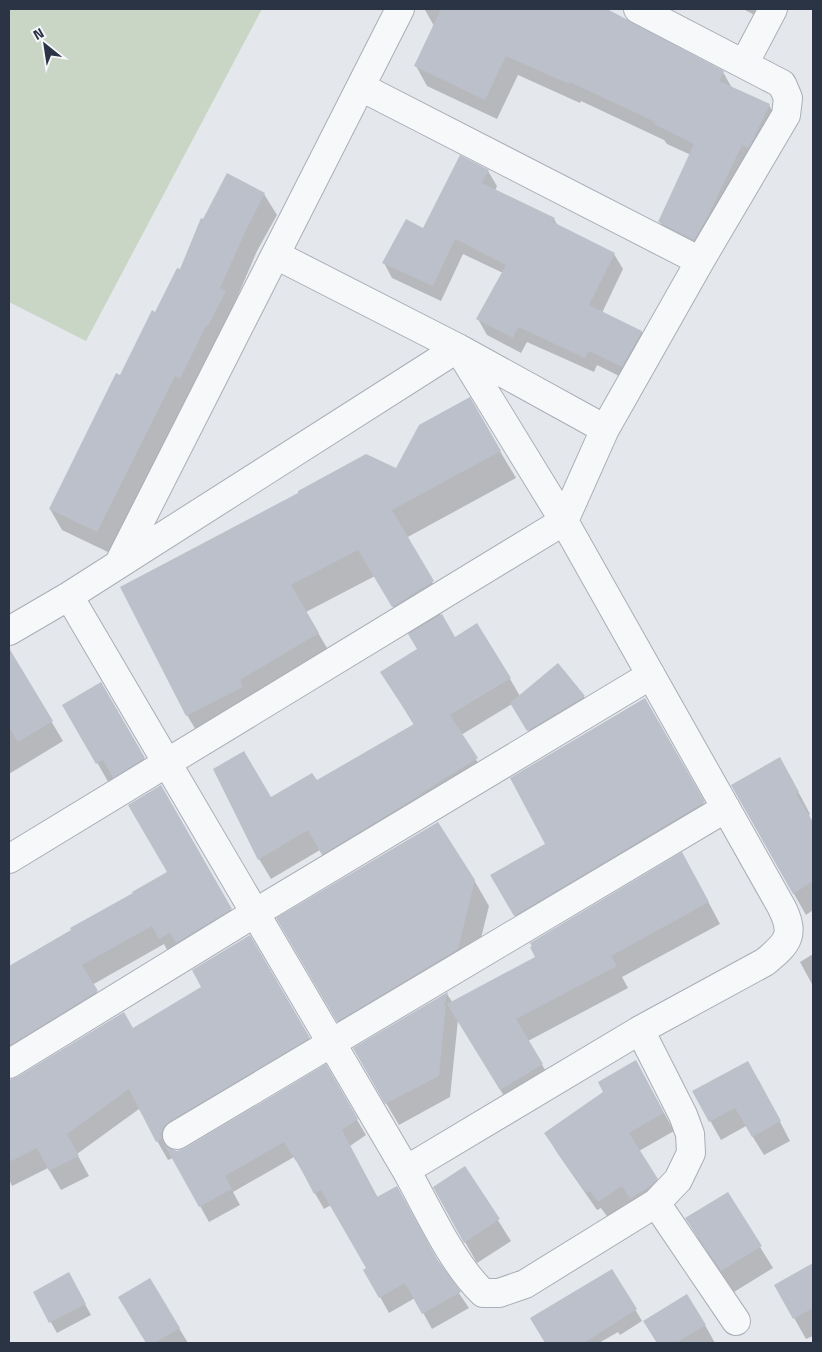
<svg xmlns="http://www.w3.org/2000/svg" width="822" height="1352" viewBox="0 0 822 1352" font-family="'Titillium Web',sans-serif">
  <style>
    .green { fill: #c9d6c5 }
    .shadow { fill: #0003 }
    .building { fill: #bbc0ca }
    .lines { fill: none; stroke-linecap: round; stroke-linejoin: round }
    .street-casing { stroke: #a9aeb7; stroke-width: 30 }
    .street { stroke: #f7f8fa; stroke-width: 28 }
  </style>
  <rect width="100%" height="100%" fill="#e4e7ec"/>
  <path class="green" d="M 9,9 L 262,9 L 86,341 L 9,302 Z"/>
  <path class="shadow" d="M 426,9 L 583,9 L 621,29 L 723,72 L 732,88 L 769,105 L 780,125 L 706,260 L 671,242 L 660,222 L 691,155 L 667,144 L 664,140 L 581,101 L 580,103 L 518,75 L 497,119 L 427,86 L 416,66 L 434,26 L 425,10 Z
    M 743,9 L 778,9 L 770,23 Z
    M 488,171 L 497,186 L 495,191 L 554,219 L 558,226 L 614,254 L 623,269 L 602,313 L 642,332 L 650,347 L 631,382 L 597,365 L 594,372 L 527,342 L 521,353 L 487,335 L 478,319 L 503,273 L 463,254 L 441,301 L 392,278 L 384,263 L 424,230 Z
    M 264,194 L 277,215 L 257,251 L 233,307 L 237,313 L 193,399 L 187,397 L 110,553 L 62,530 L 50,509 L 156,313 Z
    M 469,399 L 516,478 L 406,538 L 448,609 L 440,614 L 455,639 L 510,679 L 520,696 L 558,665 L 584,697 L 590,707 L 535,741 L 512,704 L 461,735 L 488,779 L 334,874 L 320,850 L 271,879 L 259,859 L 270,798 L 316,782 L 414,725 L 382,672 L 418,649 L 375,576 L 306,612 L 334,660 L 203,742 L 187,715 L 121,587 L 396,470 Z
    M 16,662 L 63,741 L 9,774 L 9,667 Z
    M 101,684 L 156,780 L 110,785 L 64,705 Z
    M 645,699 L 715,824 L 527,936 L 492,876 L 547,844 Z
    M 792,780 L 810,814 L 808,816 L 813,825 L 813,910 L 806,915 L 732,785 Z
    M 160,787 L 242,929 L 171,957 L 164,944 L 92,985 L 108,1011 L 9,1073 L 9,981 L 169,872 Z
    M 694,875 L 720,924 L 622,977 L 628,988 L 528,1041 L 554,1085 L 513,1111 L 458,1020 L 450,1097 L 399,1125 L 354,1049 L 447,994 L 453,1003 Z
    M 474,880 L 489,906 L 472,974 L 352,1046 L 278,919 Z
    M 249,936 L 320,1057 L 174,1148 L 173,1151 L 177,1152 L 185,1150 L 325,1066 L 366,1135 L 350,1146 L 378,1198 L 438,1262 L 469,1308 L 432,1329 L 415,1298 L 389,1313 L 365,1270 L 368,1269 L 331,1205 L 324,1209 L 294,1157 L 233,1192 L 240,1205 L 209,1222 L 173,1158 L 168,1160 L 139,1109 L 77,1154 L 89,1176 L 61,1190 L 48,1168 L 12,1186 L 9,1179 L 9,1081 L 132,1029 L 203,987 Z
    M 813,954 L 813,986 L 800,962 Z
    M 646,1080 L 674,1131 L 639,1151 L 667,1197 L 609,1219 L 601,1208 L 597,1210 L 556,1151 L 546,1133 Z
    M 759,1081 L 790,1141 L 764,1155 L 746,1126 L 721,1140 L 694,1092 Z
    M 465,1168 L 511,1241 L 477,1263 L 465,1242 Z
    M 687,1219 L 760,1247 L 773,1268 L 734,1292 L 699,1240 Z
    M 813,1265 L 813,1336 L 806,1339 L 776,1286 Z
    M 612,1270 L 642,1321 L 620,1335 L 618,1332 L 599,1343 L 546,1343 L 532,1318 Z
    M 74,1284 L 91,1315 L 57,1333 L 34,1292 Z
    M 120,1297 L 179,1328 L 188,1343 L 147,1343 Z
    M 645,1322 L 705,1325 L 715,1343 L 657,1343 Z"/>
  <path class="building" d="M 441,9 L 607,9 L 724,71 L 719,81 L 770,104 L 749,148 L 742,145 L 707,218 L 694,240 L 658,222 L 694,144 L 654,124 L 655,122 L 570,82 L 569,84 L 506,56 L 485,100 L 414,66 Z
    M 460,155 L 489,170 L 482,183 L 555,218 L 553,222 L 615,253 L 589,305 L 642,331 L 622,367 L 589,351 L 585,358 L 518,327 L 513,338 L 476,319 L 506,265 L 455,239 L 433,286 L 382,263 L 406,219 L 423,228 Z
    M 227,173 L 265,193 L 246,230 L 220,288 L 226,291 L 208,326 L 206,326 L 180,379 L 175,376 L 97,532 L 49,509 L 116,373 L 120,375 L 152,310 L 155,312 L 177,268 L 180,269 L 201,218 L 203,219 Z
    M 470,397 L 501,451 L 392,510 L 434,581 L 392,607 L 358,550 L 291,585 L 319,633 L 240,680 L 243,687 L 186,716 L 120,587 L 298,493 L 298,491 L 366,454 L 396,468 L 419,425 Z
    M 442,614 L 455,637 L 477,623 L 511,678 L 450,715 L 478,758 L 420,794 L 420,795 L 322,855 L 308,830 L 258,860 L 213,769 L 244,751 L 271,797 L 312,773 L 317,780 L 414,724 L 380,672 L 417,649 L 408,634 Z
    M 9,648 L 53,721 L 18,742 L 9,727 Z
    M 558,663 L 585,696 L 527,731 L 510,703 Z
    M 101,682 L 145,758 L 113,778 L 103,760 L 96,764 L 62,705 Z
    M 645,698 L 705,802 L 514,916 L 490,875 L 545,844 L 510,778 Z
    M 780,757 L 799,792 L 796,794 L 813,822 L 813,881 L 793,894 L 731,785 Z
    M 161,785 L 232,909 L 176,943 L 170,933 L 159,939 L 152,926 L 82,965 L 98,991 L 9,1046 L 9,966 L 71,930 L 70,928 L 133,893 L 132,892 L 167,872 L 128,805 Z
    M 438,822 L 475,880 L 458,949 L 337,1022 L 276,918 Z
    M 682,852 L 709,902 L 611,956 L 617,966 L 516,1019 L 543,1064 L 500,1090 L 447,1004 L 535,957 L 530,947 L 532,946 L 530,943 Z
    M 250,935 L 310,1038 L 169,1122 L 163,1128 L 161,1135 L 163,1142 L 162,1139 L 156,1142 L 129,1089 L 67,1134 L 79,1156 L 49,1171 L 37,1148 L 9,1162 L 9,1080 L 17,1077 L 124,1012 L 133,1028 L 201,987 L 192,970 Z
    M 448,992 L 444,1006 L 446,1005 L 439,1076 L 385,1104 L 353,1048 Z
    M 636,1060 L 664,1113 L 629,1133 L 658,1179 L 652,1185 L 630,1199 L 622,1186 L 598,1202 L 590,1191 L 586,1193 L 544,1133 L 603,1092 L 598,1082 Z
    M 748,1061 L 781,1121 L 752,1137 L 735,1108 L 709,1122 L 692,1091 Z
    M 326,1064 L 358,1119 L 342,1130 L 377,1197 L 397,1186 L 437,1259 L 461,1292 L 422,1314 L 405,1283 L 379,1298 L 363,1270 L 366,1268 L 321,1190 L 314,1194 L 297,1161 L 296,1161 L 284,1142 L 225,1176 L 232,1189 L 199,1207 L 164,1144 L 169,1148 L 177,1151 L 185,1148 Z
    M 465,1166 L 500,1219 L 464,1243 L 433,1187 Z
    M 728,1192 L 762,1246 L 721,1271 L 685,1218 Z
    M 813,1263 L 813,1308 L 793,1319 L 774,1285 Z
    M 612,1269 L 637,1309 L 584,1343 L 545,1343 L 530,1318 Z
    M 69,1272 L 86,1304 L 49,1323 L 33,1292 Z
    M 150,1278 L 180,1328 L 154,1343 L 146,1343 L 118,1297 Z
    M 687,1294 L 706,1325 L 676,1343 L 657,1343 L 643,1321 Z"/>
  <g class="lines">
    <defs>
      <path id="street" d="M 744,64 L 773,9
        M 361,87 L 700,261
        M 276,255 L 458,348 L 605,429
        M 119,563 L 400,9
        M 69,596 L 406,1170 C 428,1209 451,1262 483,1293 L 499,1293 L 525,1284 L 656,1203 L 678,1180 L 691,1153 L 690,1134 L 683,1115 L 640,1030
        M 9,631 L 69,596 L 458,348
        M 9,859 L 564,521 L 605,429 L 700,261 L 786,115 L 788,98 L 782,84 L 638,9
        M 9,1064 L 255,913 L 651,675
        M 177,1135 L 726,808
        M 406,1170 L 640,1030 L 765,962 C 788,943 796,935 781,906 L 564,521 L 458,348
        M 656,1203 L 736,1321"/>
    </defs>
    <use href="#street" class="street-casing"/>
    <use href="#street" class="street"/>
  </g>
  <rect width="822" height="1352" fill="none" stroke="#2b3445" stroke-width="20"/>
  <g transform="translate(45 45) rotate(330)" stroke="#f4f6f9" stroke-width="4" paint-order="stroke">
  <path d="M0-4L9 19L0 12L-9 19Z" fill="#2b3445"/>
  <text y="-8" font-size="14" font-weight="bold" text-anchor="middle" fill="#2b3445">N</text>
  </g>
</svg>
